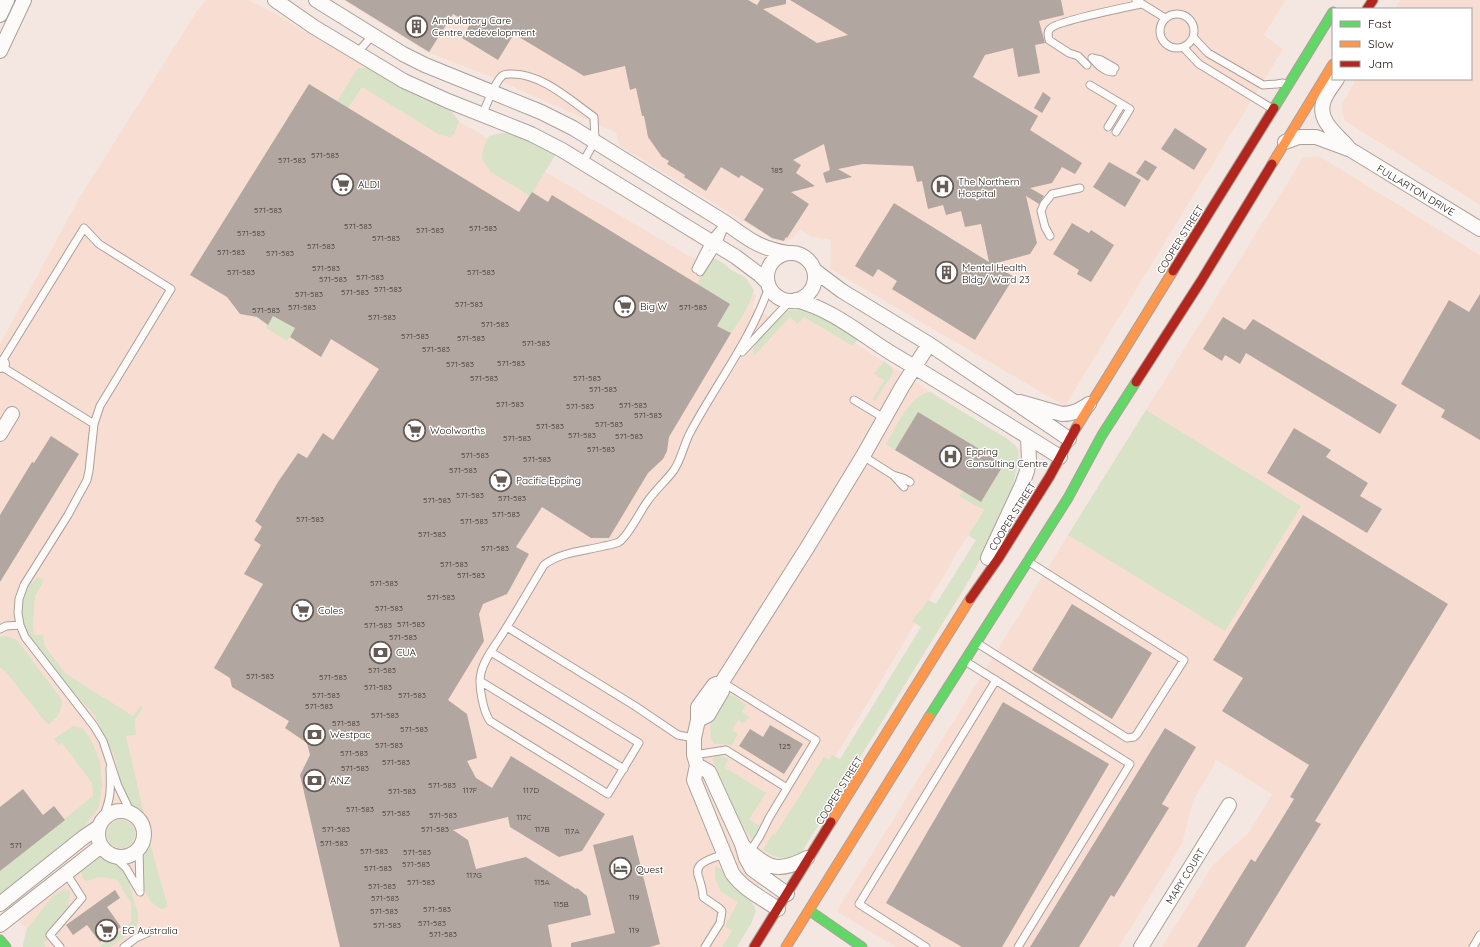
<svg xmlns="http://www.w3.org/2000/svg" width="1480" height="947" viewBox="0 0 1480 947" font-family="Quicksand,sans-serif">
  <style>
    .built { fill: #f8ded2 }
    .green { fill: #d7e2c7 }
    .building { fill: #b2a6a0 }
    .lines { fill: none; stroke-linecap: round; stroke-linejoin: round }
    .lane-casing { stroke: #aba09a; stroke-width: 9 }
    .street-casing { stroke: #aba09a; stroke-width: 16 }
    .fast-casing { stroke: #aba09a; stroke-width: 11 }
    .slow-casing { stroke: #aba09a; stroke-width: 11 }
    .jam-casing { stroke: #aba09a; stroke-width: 11 }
    .lane { stroke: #fdfbfa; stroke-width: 7 }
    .street { stroke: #fdfbfa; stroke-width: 14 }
    .fast { stroke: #63d668; stroke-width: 9 }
    .slow { stroke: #ff974d; stroke-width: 9 }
    .jam { stroke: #b3261e; stroke-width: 9 }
    .labels { text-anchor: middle; stroke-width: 3; stroke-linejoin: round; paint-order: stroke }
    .number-label { font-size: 8px; fill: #40342e }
    .poi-label { font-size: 10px; fill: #1a0e08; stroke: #fff; text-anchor: start }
    .street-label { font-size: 10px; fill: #1a0e08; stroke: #fff }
  </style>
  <rect width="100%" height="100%" fill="#f4e7e1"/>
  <path class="built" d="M 206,0 L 248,0 L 265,8 L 756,295 L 752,308 L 767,315 L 780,327 L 790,316 L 810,314 L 1021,450 L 968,535 L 722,947 L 46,947 L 0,903 L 0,344 L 81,195 L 197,11 Z
    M 343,0 L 1286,0 L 1264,35 L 1283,49 L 1065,406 L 830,269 L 831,240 L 812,237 L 800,229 L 793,238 L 787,241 L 778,241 L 772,239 L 620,146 L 616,133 L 487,75 L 429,53 Z
    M 1400,0 L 1480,0 L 1480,205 L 1345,121 L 1341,106 L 1356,79 L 1471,79 L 1471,9 L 1395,9 Z
    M 1319,156 L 1480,255 L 1480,947 L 1162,947 L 1213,865 L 1249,832 L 1272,794 L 1215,759 L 1214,765 L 1193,801 L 1182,844 L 1119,947 L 896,947 L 839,913 L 838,909 L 1068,535 L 1303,158 Z"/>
  <path class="green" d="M 358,68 L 368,68 L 387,79 L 451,111 L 459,121 L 454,134 L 450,137 L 440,135 L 362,87 L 348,108 L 337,101 Z
    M 501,133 L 519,134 L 556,154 L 530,196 L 491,172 L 482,160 L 483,149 L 489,136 Z
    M 714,258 L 723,263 L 731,270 L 745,277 L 754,290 C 749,306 741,320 731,333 L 717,326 L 729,304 L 697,284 Z
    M 798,309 L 815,313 L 858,339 L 853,346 L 804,317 L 798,324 L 790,317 L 754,356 L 753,349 L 772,320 L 782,311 Z
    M 273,315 L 295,328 L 287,341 L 266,328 Z
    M 884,361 L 892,368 L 893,373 L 875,401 L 872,400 L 884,380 L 874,374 Z
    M 930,392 L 1006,438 L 1016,446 L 1019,456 L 1012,490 L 1015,492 L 968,582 L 800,855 L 789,860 C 780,858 769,856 763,849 L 773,834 L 775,835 L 824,757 L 829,760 L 832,755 L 840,759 L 921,627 L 912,621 C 917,613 923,608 928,600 L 936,604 L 976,540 L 968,535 L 984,510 L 959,496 L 963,491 L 981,502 L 1004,465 L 918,412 L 895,450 L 886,444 C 896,428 910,394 930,392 Z
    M 1146,410 L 1301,506 L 1225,631 L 1068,535 Z
    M 38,577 L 44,580 L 35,596 L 33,622 L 34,635 L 43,635 L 44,645 L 66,674 L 133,716 L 140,706 L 143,707 L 135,720 L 136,735 L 126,736 L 154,858 L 168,907 L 161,909 L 151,902 L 143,887 L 143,861 L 148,843 L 143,816 L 136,808 L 127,804 L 114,755 L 95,716 L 37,654 L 25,637 L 19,599 L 28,587 Z
    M 6,636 L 17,640 L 62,700 C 62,712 57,718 48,725 L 6,672 L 0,667 L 0,637 Z
    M 725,695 L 734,696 L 746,705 L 742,712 L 749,717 L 743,723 L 738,720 L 732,730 L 738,734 L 732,745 L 714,744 C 704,728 716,709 725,695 Z
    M 73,726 L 83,728 L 91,740 L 100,761 L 102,785 L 99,807 L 85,826 L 0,895 L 0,871 L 93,796 L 92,783 L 62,743 L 59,745 L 54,739 Z
    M 714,755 L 718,755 L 729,759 L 724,767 L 766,793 L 749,819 L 761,827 L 755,838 L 751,839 L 740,822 L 713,760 Z
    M107 834a14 14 0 1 1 28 0a14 14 0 1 1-28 0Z
    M 106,852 L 112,855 L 126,872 L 138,915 L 138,923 L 133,930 L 111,947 L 99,947 L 131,922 L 131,903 L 117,880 C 103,877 99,875 86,882 C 79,875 81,870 83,861 L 94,853 Z
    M 715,866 C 725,869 725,876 732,883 C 742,894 751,896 756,911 L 751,924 L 737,947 L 722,947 L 732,931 L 725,926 L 738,902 L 721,892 L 715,878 Z
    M 64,889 L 70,891 L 68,907 L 60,915 L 66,925 L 43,943 L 46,947 L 23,947 L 23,945 L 26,930 L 53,896 Z"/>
  <path class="building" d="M 345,0 L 748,0 L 757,5 L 760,0 L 786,0 L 786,4 L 763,9 L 817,43 L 848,35 L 790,0 L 1061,0 L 1064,15 L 1039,21 L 1045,43 L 1035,45 L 1040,73 L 1018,77 L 1013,48 L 985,55 L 973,77 L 1038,116 L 1030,130 L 1082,163 L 1075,174 L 1062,167 L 1052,183 L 1030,188 L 1044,196 L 1039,204 L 1026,196 L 1037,243 L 1030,254 L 993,264 L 1014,277 L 975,340 L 892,289 L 897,281 L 878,269 L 873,277 L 855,266 L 894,203 L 989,262 L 981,224 L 965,227 L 961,211 L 946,215 L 943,205 L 928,209 L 922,181 L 917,182 L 913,166 L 863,164 L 838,169 L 852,177 L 826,183 L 823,173 L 830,170 L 824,144 L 793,160 L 801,165 L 796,173 L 815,186 L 791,192 L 809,204 L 787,238 L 786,237 L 784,241 L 772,238 L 744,220 L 764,189 L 741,175 L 739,178 L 721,167 L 706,191 L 684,177 L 685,175 L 667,164 L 669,161 L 662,157 L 648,137 L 644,116 L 642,116 L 636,88 L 630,90 L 625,66 L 584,76 L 514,34 L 498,60 L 462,38 L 470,24 L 453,14 L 429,52 Z
    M 309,84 L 519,212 L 532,192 L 548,202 L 552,195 L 730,304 L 717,326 L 731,333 L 669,437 L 667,451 L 663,459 L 648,473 L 609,538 L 591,538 L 542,507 L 516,547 L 529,554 L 507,594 L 483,604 L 479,614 L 484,641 L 448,700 L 467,714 L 477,758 L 467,761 L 476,778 L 492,788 L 511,756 L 605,814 L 582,851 L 559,857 L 510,827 L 508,817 L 453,830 L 468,840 L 476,869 L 526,857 L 576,889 L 577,888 L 587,896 L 591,915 L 548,925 L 552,947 L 340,947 L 300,775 L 310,755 L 307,743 L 285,728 L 289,721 L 232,687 L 230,678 L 214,668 L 263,584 L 244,574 L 261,545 L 254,540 L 262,527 L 255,521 L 278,482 L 298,453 L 307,458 L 323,433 L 333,440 L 379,369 L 331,339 L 321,357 L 290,337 L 295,328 L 273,316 L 268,325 L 257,317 L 240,314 L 227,297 L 190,275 Z
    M 1043,92 L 1051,98 L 1042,113 L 1034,108 Z
    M 1175,128 L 1207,149 L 1194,170 L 1161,149 Z
    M 1145,160 L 1157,167 L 1148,181 L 1136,173 Z
    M 1109,162 L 1141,180 L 1125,207 L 1093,187 Z
    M 1072,223 L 1089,233 L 1091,230 L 1114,245 L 1091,282 L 1077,274 L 1079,270 L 1053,254 Z
    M 1480,294 L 1480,440 L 1441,417 L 1445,410 L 1401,384 L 1449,300 L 1469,312 Z
    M 1223,317 L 1245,330 L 1253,319 L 1397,405 L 1380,434 L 1246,353 L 1240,364 L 1225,355 L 1222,361 L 1203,349 Z
    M 918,412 L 1004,464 L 981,502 L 895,450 Z
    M 1294,428 L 1331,450 L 1326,457 L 1368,483 L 1360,496 L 1382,509 L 1367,533 L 1267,473 Z
    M 51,436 L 79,454 L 0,582 L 0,515 L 32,462 L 34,463 Z
    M 1303,515 L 1448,604 L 1315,821 L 1321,824 L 1245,947 L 1197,947 L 1251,859 L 1255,862 L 1272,835 L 1294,799 L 1290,797 L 1309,765 L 1222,711 L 1243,678 L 1213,660 Z
    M 1072,604 L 1152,653 L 1112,719 L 1032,670 Z
    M 1003,702 L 1109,764 L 1002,947 L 962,947 L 886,903 Z
    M 770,725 L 803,744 L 784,774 L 739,746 L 750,729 L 763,737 Z
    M 1165,728 L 1196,747 L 1162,804 L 1169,808 L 1114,897 L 1111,895 L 1079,947 L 1030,947 Z
    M 23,789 L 43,815 L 54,806 L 65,820 L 0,871 L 0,807 Z
    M 633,835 L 660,944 L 650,947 L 571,947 L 571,943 L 615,933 L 593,845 Z
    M 115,890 L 120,898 L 107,907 L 121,927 L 100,942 L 87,925 L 73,935 L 66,925 Z"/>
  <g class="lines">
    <defs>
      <path id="lane" d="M 1136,0 L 1165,18
        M1160 31a17 17 0 1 1 34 0a17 17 0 1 1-34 0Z
        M 1193,37 L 1208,53 L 1263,85 L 1277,84 L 1283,83
        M 1183,47 L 1199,64 L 1271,108
        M 357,53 L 373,35
        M 1092,58 C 1097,64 1104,72 1113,72
        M 1092,58 L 1101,60 L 1115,68
        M 1087,65 L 1078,56 L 1069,53 L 1049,40 C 1048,35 1047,31 1051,28 C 1058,21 1127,7 1141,4
        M 1090,85 L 1130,109 L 1116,132
        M 482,115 C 487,105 494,83 502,76 C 504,74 508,74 511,74 C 541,73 570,100 594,117 L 595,141 L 583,162
        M 1108,127 L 1122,104
        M 1050,236 L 1045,227 L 1041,211 L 1044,204 L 1052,194 L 1080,188
        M 696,269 L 710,241 L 722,227
        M 700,272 L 717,245 L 726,223
        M 742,352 L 790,301
        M 854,400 L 884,418
        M 94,424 L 4,368 L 2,364 L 4,358 L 84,228 L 99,244 L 171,289 L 100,406 L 94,424 L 89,471 L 87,480 L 68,515 L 24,585 L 19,599 L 18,613 L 20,625 L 25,637 L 94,726 L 103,741 L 118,786 L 131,813
        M 863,456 L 893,475 L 903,478 L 910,482
        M 893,475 L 904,487
        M 507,627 L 635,706 L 678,735 L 694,738
        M 0,629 L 6,626 L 20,625
        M 977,643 L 1127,738 L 1134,737 L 1137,734 L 1184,660 L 1029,562
        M 491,652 L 639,743 L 608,794 L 490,721 C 483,711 478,685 481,673 C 484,659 495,646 503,633 C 517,611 530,588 544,565 C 560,552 585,551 604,546 C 609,545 615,544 619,542 C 629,535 639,513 647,502 C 655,490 666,481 674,470 C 682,458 684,443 691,431 C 718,381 750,341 769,287
        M 965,661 L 1130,764 L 1018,947
        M 480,681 L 624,769
        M 722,682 L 816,740 L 769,818 L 760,836 L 749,853
        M 694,755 L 726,750 L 787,788
        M 101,822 C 111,800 111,791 110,768
        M 139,848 L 140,890
        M 112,855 L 126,868 L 140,892
        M 60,947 L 50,935 L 82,898 L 66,873
        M 124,947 L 136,938 L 149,932
        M 705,947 L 720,923 L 722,911 L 719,908 L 703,897 C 703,890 701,885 699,878 C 692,862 712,859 724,854
        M 926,947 L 859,904 L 996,680
        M 1473,947 L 1480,935"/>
      <path id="street" d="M 275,0 L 314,27 L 404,81 L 448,101 L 531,134 L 562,150 L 736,257 L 760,275 L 768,283
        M 316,0 L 403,54 L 425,65 L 541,112 L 573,128 L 726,223 C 748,239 759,248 787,253
        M 0,15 L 7,0
        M 0,51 L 24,0
        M 1337,79 C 1332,86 1325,95 1323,103 C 1318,122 1338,135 1348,147
        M 1285,142 L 1299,137 L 1316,137 L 1351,150 L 1480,229
        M767 277a24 24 0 1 1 48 0a24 24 0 1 1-48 0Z
        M 814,270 L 842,291 L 929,344 L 1069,439
        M 796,300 C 833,310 859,333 891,353 C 948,387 1004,422 1060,457
        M 0,365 L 2,364
        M 1020,402 L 1062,414 C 1073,414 1080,410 1089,404
        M 0,434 L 12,414
        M 988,558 L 1022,485 L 1027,471 L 1029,461 L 1028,437
        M 722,682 L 714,685 L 698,707 L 698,720 L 694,738 L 694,755 L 697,765 L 694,780 L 732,873 C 743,889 762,898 778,909
        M 698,720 L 708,715 L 722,691 L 722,682 L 807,548 L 863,456 L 902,387 L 929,344
        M 697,765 L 709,772 L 742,844 L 746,858 L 752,869 L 787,894
        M98 834a23 23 0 1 1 46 0a23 23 0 1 1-46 0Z
        M 743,846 C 768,868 777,874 807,858
        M 0,904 L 84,837 L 99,827
        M 0,925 L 101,846
        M 1141,947 L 1229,805"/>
      <path id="fast" d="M 1274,108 L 1333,12
        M 929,717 L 1068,498 L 1102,435 L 1136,382
        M 810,911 L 862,947
        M 0,940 L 6,947"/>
      <path id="slow" d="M 1272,164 L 1333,64
        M 1076,428 L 1173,271
        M 831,822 L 970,599
        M 786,947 L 929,717"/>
      <path id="jam" d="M 1367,9 L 1373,0
        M 1173,271 L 1274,108
        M 1136,382 L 1201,281 L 1272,164
        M 970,599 L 998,559 L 1050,476 L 1076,428
        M 754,947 L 831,822"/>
    </defs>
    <use href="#lane" class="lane-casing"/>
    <use href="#street" class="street-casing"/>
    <use href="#fast" class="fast-casing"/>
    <use href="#slow" class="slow-casing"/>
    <use href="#jam" class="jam-casing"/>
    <use href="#lane" class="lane"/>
    <use href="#street" class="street"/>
    <use href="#fast" class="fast"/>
    <use href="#slow" class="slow"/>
    <use href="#jam" class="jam"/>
  </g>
  <defs>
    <symbol id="building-ring" viewBox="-11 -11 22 22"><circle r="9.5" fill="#fff" stroke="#665a54" stroke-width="1.5"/><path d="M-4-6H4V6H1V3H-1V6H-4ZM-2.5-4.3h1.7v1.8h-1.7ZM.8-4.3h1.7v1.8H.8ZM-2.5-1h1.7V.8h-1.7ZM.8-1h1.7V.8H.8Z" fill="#665a54"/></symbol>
    <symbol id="supermarket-ring" viewBox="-11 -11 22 22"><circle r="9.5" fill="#fff" stroke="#665a54" stroke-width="1.5"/><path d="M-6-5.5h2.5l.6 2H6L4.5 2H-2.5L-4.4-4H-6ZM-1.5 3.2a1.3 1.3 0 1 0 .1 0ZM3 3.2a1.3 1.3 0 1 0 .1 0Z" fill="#665a54"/></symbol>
    <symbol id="hospital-ring" viewBox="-11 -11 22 22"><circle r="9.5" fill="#fff" stroke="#665a54" stroke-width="1.5"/><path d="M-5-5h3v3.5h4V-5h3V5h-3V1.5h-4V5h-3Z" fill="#665a54"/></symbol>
    <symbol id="bank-ring" viewBox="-11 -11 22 22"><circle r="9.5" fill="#fff" stroke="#665a54" stroke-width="1.5"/><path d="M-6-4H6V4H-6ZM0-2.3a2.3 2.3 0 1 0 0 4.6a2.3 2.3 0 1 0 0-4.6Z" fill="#665a54"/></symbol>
    <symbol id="hotel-ring" viewBox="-11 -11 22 22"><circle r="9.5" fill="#fff" stroke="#665a54" stroke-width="1.5"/><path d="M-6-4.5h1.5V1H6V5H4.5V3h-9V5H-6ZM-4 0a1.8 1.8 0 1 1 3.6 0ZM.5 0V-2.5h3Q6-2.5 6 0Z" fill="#665a54"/></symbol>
  </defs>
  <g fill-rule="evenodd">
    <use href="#building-ring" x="404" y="14" width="25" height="25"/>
    <use href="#supermarket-ring" x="330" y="172" width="25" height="25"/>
    <use href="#hospital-ring" x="930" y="174" width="25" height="25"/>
    <use href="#building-ring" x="934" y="260" width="25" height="25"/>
    <use href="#supermarket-ring" x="612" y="294" width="25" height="25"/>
    <use href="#supermarket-ring" x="402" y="418" width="25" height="25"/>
    <use href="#hospital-ring" x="938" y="444" width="25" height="25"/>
    <use href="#supermarket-ring" x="488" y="468" width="25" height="25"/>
    <use href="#supermarket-ring" x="290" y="598" width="25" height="25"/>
    <use href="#bank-ring" x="368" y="640" width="25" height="25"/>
    <use href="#bank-ring" x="302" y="722" width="25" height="25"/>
    <use href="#bank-ring" x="302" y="768" width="25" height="25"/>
    <use href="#hotel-ring" x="608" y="856" width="25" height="25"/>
    <use href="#supermarket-ring" x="94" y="918" width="25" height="25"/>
  </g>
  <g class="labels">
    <g class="number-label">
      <text x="325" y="158">571-583</text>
      <text x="292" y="163">571-583</text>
      <text x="777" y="173">185</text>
      <text x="268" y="213">571-583</text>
      <text x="358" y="229">571-583</text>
      <text x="483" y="231">571-583</text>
      <text x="430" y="233">571-583</text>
      <text x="251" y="236">571-583</text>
      <text x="386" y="241">571-583</text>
      <text x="321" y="249">571-583</text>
      <text x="231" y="255">571-583</text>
      <text x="280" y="256">571-583</text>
      <text x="326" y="271">571-583</text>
      <text x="241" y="275">571-583</text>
      <text x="481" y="275">571-583</text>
      <text x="370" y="280">571-583</text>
      <text x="333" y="282">571-583</text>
      <text x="388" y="292">571-583</text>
      <text x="355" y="295">571-583</text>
      <text x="309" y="297">571-583</text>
      <text x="469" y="307">571-583</text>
      <text x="302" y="310">571-583</text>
      <text x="693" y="310">571-583</text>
      <text x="266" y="313">571-583</text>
      <text x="382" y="320">571-583</text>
      <text x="495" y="327">571-583</text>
      <text x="415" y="339">571-583</text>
      <text x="471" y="341">571-583</text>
      <text x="536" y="346">571-583</text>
      <text x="436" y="352">571-583</text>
      <text x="511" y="366">571-583</text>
      <text x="460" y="367">571-583</text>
      <text x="484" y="381">571-583</text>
      <text x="587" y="381">571-583</text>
      <text x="603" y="392">571-583</text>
      <text x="510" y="407">571-583</text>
      <text x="633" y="408">571-583</text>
      <text x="580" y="409">571-583</text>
      <text x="648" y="418">571-583</text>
      <text x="609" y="427">571-583</text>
      <text x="550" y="429">571-583</text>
      <text x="582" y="438">571-583</text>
      <text x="629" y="439">571-583</text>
      <text x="517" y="441">571-583</text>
      <text x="601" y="452">571-583</text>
      <text x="475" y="458">571-583</text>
      <text x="537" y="462">571-583</text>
      <text x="463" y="473">571-583</text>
      <text x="470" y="498">571-583</text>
      <text x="512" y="501">571-583</text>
      <text x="437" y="503">571-583</text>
      <text x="506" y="517">571-583</text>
      <text x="310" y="522">571-583</text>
      <text x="474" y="524">571-583</text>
      <text x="432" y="537">571-583</text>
      <text x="495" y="551">571-583</text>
      <text x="454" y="567">571-583</text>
      <text x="471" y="578">571-583</text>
      <text x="384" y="586">571-583</text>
      <text x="441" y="600">571-583</text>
      <text x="389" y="611">571-583</text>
      <text x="411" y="627">571-583</text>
      <text x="378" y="628">571-583</text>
      <text x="403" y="640">571-583</text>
      <text x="382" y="673">571-583</text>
      <text x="260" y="679">571-583</text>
      <text x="333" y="680">571-583</text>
      <text x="378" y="690">571-583</text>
      <text x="326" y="698">571-583</text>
      <text x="412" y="698">571-583</text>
      <text x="319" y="709">571-583</text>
      <text x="385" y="718">571-583</text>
      <text x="346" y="726">571-583</text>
      <text x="414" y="732">571-583</text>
      <text x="389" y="748">571-583</text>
      <text x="785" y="749">125</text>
      <text x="354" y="756">571-583</text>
      <text x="396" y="765">571-583</text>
      <text x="355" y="771">571-583</text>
      <text x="442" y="788">571-583</text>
      <text x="470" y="793">117F</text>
      <text x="531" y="793">117D</text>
      <text x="402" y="794">571-583</text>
      <text x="360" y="812">571-583</text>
      <text x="396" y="816">571-583</text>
      <text x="443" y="818">571-583</text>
      <text x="524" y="820">117C</text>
      <text x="336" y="832">571-583</text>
      <text x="435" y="832">571-583</text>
      <text x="542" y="832">117B</text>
      <text x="572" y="834">117A</text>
      <text x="334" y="846">571-583</text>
      <text x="16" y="848">571</text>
      <text x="374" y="854">571-583</text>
      <text x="417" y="855">571-583</text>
      <text x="416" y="867">571-583</text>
      <text x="378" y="871">571-583</text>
      <text x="474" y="878">117G</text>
      <text x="421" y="885">571-583</text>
      <text x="542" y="885">115A</text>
      <text x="382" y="889">571-583</text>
      <text x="634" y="900">119</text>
      <text x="385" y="901">571-583</text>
      <text x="561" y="907">115B</text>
      <text x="437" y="912">571-583</text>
      <text x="384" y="914">571-583</text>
      <text x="432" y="926">571-583</text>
      <text x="387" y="928">571-583</text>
      <text x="634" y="933">119</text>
      <text x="443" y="937">571-583</text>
    </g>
    <g class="poi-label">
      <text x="432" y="24">Ambulatory Care<tspan x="432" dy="12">Centre redevelopment</tspan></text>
      <text x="958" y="185">The Northern<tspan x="958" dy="12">Hospital</tspan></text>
      <text x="358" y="188">ALDI</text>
      <text x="962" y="271">Mental Health<tspan x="962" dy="12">Bldg/ Ward 23</tspan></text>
      <text x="640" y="310">Big W</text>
      <text x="430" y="434">Woolworths</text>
      <text x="966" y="455">Epping<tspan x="966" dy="12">Consulting Centre</tspan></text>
      <text x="516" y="484">Pacific Epping</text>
      <text x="318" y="614">Coles</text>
      <text x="396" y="656">CUA</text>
      <text x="330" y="738">Westpac</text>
      <text x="330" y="784">ANZ</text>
      <text x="636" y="873">Quest</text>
      <text x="122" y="934">EG Australia</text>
    </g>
    <g class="street-label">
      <text transform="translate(1416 190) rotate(31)" y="4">FULLARTON DRIVE</text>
      <text transform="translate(1180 239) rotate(-58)" y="4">COOPER STREET</text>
      <text transform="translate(1012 516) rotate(-58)" y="4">COOPER STREET</text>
      <text transform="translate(839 790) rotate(-58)" y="4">COOPER STREET</text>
      <text transform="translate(1185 876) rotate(-58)" y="4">MARY COURT</text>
    </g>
  </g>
  <rect x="1332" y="8" width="140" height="72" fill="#ffffff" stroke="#a39f9c"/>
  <rect x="1340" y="21" width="20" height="6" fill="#63d668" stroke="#a39f9c"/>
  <text x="1368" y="28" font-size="12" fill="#1a0e08">Fast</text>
  <rect x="1340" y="41" width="20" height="6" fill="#ff974d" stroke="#a39f9c"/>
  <text x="1368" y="48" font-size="12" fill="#1a0e08">Slow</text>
  <rect x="1340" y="61" width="20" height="6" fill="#b3261e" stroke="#a39f9c"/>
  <text x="1368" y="68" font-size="12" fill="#1a0e08">Jam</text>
</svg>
